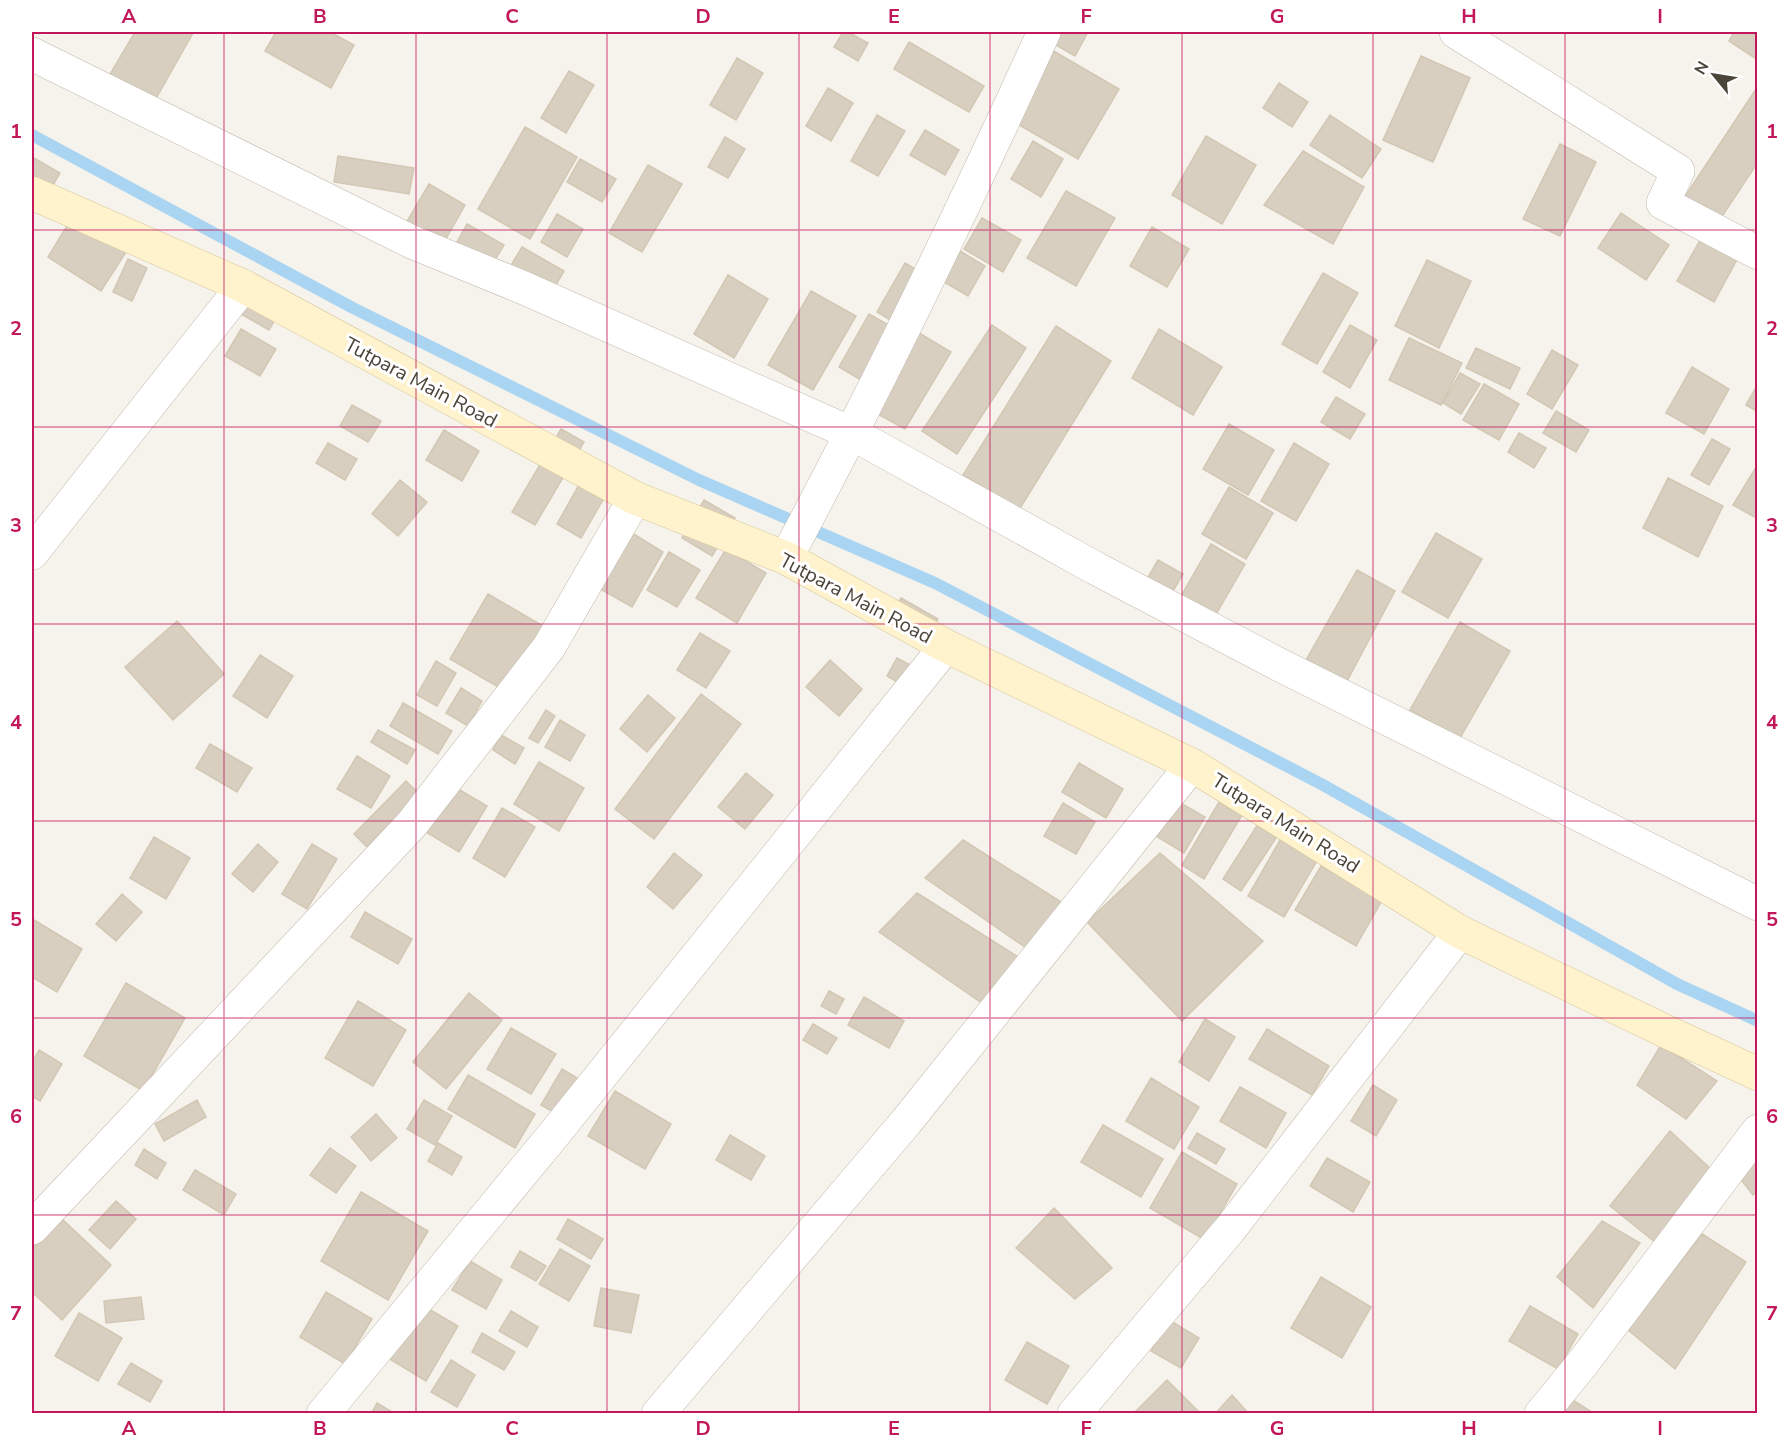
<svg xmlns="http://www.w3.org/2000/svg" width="1789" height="1445" viewBox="0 0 1789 1445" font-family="'Nunito Sans',sans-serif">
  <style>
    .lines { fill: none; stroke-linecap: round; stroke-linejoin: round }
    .stream { stroke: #a9d4f2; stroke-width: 12 }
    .building { fill: #d8cfc1; stroke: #d3c7b4; stroke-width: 1.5 }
    .street-casing { stroke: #c2bbae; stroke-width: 34 }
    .secondary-casing { stroke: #d6c79b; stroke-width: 34 }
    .street { stroke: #fff; stroke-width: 33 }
    .secondary { stroke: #fff3cd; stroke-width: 33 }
    .grid { fill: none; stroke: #c2185b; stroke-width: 1.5; stroke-opacity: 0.55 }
    .labels { text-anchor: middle; stroke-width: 6; stroke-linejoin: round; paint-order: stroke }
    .street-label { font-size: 20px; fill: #4b4439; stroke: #fff }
    .neatline { fill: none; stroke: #c2185b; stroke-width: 2 }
    .grid-label { font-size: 20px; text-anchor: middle; font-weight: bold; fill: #c2185b }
  </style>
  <rect width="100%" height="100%" fill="#f6f3ec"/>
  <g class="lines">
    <path class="stream" d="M 32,135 L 353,308 L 699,480 L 935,583 L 1323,785 L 1677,984 L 1758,1021"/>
  </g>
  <path class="building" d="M 135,32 L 190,32 L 193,33 L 154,102 L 109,76 Z
    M 276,32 L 330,32 L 354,45 L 331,88 L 265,51 Z
    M 843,32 L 848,32 L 868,43 L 858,61 L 834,47 Z
    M 1055,32 L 1088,32 L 1075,56 L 1049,41 Z
    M 1734,32 L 1758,32 L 1758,60 L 1729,41 Z
    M 909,42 L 984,86 L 969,112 L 894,69 Z
    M 1050,49 L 1119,89 L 1078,159 L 1009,119 Z
    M 1421,56 L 1470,78 L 1433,162 L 1383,140 Z
    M 737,58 L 763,73 L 736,120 L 710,105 Z
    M 569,71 L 594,85 L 566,133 L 541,118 Z
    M 1279,83 L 1308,102 L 1292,127 L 1263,108 Z
    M 1758,86 L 1758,162 L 1719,221 L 1684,198 Z
    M 828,88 L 853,103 L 831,141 L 806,126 Z
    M 877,115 L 905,131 L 878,176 L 851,161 Z
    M 1330,115 L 1381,149 L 1362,178 L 1310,145 Z
    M 525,127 L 577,157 L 530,239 L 478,209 Z
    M 925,130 L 959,150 L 945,175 L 910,155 Z
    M 1206,136 L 1256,165 L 1222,224 L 1172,195 Z
    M 725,137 L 745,149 L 728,178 L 708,167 Z
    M 1033,141 L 1063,159 L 1041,197 L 1011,179 Z
    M 1560,144 L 1596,162 L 1560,236 L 1523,219 Z
    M 1303,151 L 1364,187 L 1333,244 L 1264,205 Z
    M 338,156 L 414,168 L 409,194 L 334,182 Z
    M 32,157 L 60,173 L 49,192 L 32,182 Z
    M 580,159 L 616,179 L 602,202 L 567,182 Z
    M 648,165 L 682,184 L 642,252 L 609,233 Z
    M 429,184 L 465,205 L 443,244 L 406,223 Z
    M 1066,191 L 1115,218 L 1076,286 L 1027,258 Z
    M 1621,213 L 1669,245 L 1646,280 L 1598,248 Z
    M 74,214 L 128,249 L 101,291 L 48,257 Z
    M 557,214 L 583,229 L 567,257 L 541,242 Z
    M 982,218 L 1021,240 L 1003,272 L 964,249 Z
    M 467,224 L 504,245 L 493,263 L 457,242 Z
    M 1152,227 L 1189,249 L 1167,287 L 1130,266 Z
    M 1703,235 L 1739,256 L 1714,302 L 1677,281 Z
    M 522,247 L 564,271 L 552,292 L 510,267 Z
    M 955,248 L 985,266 L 968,296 L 937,278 Z
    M 128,259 L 147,268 L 132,301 L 113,292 Z
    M 1427,260 L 1471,281 L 1439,348 L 1395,326 Z
    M 905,263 L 925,275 L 897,324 L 877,312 Z
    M 1323,273 L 1358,293 L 1317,364 L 1282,344 Z
    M 728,275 L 768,299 L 734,358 L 694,334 Z
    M 811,291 L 856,316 L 813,390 L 768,365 Z
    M 288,297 L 269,330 L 234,310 Z
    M 869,314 L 897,330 L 866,383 L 839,367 Z
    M 992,325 L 1026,348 L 957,454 L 922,431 Z
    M 1350,325 L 1377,340 L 1350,388 L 1323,372 Z
    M 1056,326 L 1111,361 L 1019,510 L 963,475 Z
    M 241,329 L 276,349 L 260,376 L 225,356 Z
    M 1159,329 L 1222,367 L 1193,415 L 1132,378 Z
    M 914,330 L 951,352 L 905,429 L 874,412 Z
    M 1409,338 L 1462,363 L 1441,405 L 1389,380 Z
    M 1476,348 L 1520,368 L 1510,389 L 1466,368 Z
    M 1552,350 L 1578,365 L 1552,409 L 1527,394 Z
    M 1692,367 L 1729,389 L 1704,434 L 1666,413 Z
    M 1460,373 L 1480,384 L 1461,414 L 1443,403 Z
    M 1484,384 L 1519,404 L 1499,440 L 1463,420 Z
    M 1758,384 L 1758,412 L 1746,405 Z
    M 1336,397 L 1365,414 L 1350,439 L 1321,422 Z
    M 352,405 L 381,421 L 368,442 L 340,426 Z
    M 1556,411 L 1589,430 L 1576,452 L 1543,433 Z
    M 1229,424 L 1274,450 L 1248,495 L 1203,469 Z
    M 561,429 L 584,442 L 535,525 L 512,512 Z
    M 444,430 L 479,451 L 462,481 L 426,460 Z
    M 1519,433 L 1546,448 L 1534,468 L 1508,452 Z
    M 1712,439 L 1730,449 L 1709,485 L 1691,475 Z
    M 328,443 L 357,459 L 345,480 L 316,463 Z
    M 1294,443 L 1329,464 L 1296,521 L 1261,501 Z
    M 1758,464 L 1758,519 L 1733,505 Z
    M 1668,478 L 1723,506 L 1698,557 L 1643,528 Z
    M 400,480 L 427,502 L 398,536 L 372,514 Z
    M 580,483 L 604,498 L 581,538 L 557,524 Z
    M 1229,487 L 1273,513 L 1246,559 L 1202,534 Z
    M 704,500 L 735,518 L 712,556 L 682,538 Z
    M 627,530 L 663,552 L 632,607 L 595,586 Z
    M 1436,533 L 1482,559 L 1448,618 L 1402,592 Z
    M 1211,544 L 1245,564 L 1211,623 L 1177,603 Z
    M 726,549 L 766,573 L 737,623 L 696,598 Z
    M 669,552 L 700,570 L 677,607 L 647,590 Z
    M 1158,560 L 1183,574 L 1169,598 L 1144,584 Z
    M 1357,570 L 1395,591 L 1346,683 L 1305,662 Z
    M 488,594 L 543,626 L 505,691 L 450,659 Z
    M 901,598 L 938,619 L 926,639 L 890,618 Z
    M 177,621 L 224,674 L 173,720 L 125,667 Z
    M 1460,622 L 1510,651 L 1460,738 L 1410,710 Z
    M 700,633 L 730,651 L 706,688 L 677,670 Z
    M 260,655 L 293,676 L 267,718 L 233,696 Z
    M 897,658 L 910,665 L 899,683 L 887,676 Z
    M 830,660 L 862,689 L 839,716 L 806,687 Z
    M 436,661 L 456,673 L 437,706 L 417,695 Z
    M 461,688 L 482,701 L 468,726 L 446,713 Z
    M 701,694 L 741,724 L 654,839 L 615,809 Z
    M 648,695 L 675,718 L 647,752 L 620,729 Z
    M 403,703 L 452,731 L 438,754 L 390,726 Z
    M 546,710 L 555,716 L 538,743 L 529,738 Z
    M 560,720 L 585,735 L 570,761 L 545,747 Z
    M 378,730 L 415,750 L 407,764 L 371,742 Z
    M 501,735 L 524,748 L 515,764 L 493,750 Z
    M 210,744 L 252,768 L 237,792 L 196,768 Z
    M 357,756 L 390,776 L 371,808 L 337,789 Z
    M 539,762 L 584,788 L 559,831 L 514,804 Z
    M 1079,763 L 1123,789 L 1106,818 L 1062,792 Z
    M 746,773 L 773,795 L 745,829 L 718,807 Z
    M 406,781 L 419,794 L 367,847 L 354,834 Z
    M 453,786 L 487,806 L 459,852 L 426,832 Z
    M 1177,801 L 1205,817 L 1184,853 L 1156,836 Z
    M 1219,802 L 1242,815 L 1204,879 L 1182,865 Z
    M 1063,803 L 1095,822 L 1076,854 L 1044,836 Z
    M 502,808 L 535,827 L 505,877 L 473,858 Z
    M 1265,813 L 1284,826 L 1241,891 L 1223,879 Z
    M 1291,821 L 1328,842 L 1284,917 L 1248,896 Z
    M 154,837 L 190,858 L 166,899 L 130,878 Z
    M 1337,839 L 1397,874 L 1356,946 L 1295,910 Z
    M 963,840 L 1069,907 L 1035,954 L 925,878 Z
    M 258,844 L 278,862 L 253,892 L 232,874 Z
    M 312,844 L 337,859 L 307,909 L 282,894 Z
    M 674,853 L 702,875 L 673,909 L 647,887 Z
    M 1160,853 L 1263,941 L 1182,1021 L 1087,922 Z
    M 917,893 L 1023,960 L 989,1008 L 879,932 Z
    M 122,894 L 142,912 L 116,941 L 96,924 Z
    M 365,912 L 412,939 L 398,964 L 351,937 Z
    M 34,920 L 82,949 L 57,992 L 32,977 L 32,924 Z
    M 126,983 L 185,1018 L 143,1091 L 84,1056 Z
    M 829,991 L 844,999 L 836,1014 L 821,1006 Z
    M 469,993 L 502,1020 L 446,1089 L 413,1062 Z
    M 864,997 L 904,1021 L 889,1048 L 848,1025 Z
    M 358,1001 L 406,1030 L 373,1086 L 325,1058 Z
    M 1205,1019 L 1235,1037 L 1209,1081 L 1179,1062 Z
    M 813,1024 L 837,1038 L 827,1054 L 803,1040 Z
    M 511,1028 L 556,1054 L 531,1094 L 487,1069 Z
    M 1267,1029 L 1329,1066 L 1312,1095 L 1249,1059 Z
    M 1661,1045 L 1717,1081 L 1686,1119 L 1637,1085 Z
    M 39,1050 L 62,1064 L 40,1101 L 32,1096 L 32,1063 Z
    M 562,1069 L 587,1084 L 565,1119 L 541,1105 Z
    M 468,1075 L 535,1114 L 515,1148 L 448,1109 Z
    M 1151,1078 L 1199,1107 L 1174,1149 L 1126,1121 Z
    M 1373,1085 L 1397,1100 L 1376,1136 L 1351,1121 Z
    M 1240,1087 L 1286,1113 L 1266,1148 L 1220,1121 Z
    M 615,1091 L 671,1124 L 645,1169 L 588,1136 Z
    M 197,1100 L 206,1117 L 164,1141 L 155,1124 Z
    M 424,1100 L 452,1116 L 435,1145 L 407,1129 Z
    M 376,1114 L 397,1138 L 371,1161 L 351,1137 Z
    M 1103,1125 L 1163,1159 L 1141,1197 L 1081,1162 Z
    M 1670,1131 L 1711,1169 L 1656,1243 L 1610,1206 Z
    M 1197,1133 L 1225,1149 L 1216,1164 L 1188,1148 Z
    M 730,1135 L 765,1156 L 751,1180 L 716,1160 Z
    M 438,1143 L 462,1157 L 452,1175 L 428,1161 Z
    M 1758,1144 L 1758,1189 L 1753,1195 L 1739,1177 Z
    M 330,1148 L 356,1166 L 336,1193 L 310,1175 Z
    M 144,1149 L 166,1163 L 157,1179 L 135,1165 Z
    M 1182,1152 L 1237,1184 L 1205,1240 L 1150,1208 Z
    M 1327,1158 L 1370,1182 L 1353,1212 L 1310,1186 Z
    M 195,1170 L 236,1194 L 224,1215 L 183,1190 Z
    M 361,1192 L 428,1231 L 388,1300 L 321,1261 Z
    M 116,1201 L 136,1219 L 110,1249 L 89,1230 Z
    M 1054,1208 L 1112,1268 L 1075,1299 L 1016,1248 Z
    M 60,1217 L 111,1265 L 62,1320 L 32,1292 L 32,1249 Z
    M 568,1219 L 603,1239 L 591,1259 L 557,1239 Z
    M 1602,1221 L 1640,1243 L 1593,1308 L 1557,1277 Z
    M 1702,1234 L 1746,1262 L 1675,1369 L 1628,1330 Z
    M 560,1249 L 590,1266 L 569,1301 L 539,1284 Z
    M 520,1251 L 546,1266 L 536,1281 L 511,1267 Z
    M 470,1261 L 502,1280 L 486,1309 L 452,1290 Z
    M 1321,1277 L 1371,1307 L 1342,1358 L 1291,1328 Z
    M 601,1288 L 639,1295 L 631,1333 L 594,1326 Z
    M 326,1292 L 372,1319 L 345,1364 L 300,1337 Z
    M 141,1297 L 144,1319 L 106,1323 L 104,1301 Z
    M 420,1304 L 458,1326 L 426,1381 L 388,1358 Z
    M 1530,1306 L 1578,1334 L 1558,1369 L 1509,1341 Z
    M 511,1311 L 538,1327 L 527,1347 L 499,1331 Z
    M 79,1313 L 122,1338 L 98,1381 L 55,1356 Z
    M 1169,1320 L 1199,1338 L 1181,1368 L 1151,1351 Z
    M 482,1333 L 515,1352 L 504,1370 L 472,1352 Z
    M 1027,1342 L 1069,1366 L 1047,1404 L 1005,1380 Z
    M 451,1360 L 475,1375 L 457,1407 L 431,1392 Z
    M 131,1363 L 162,1381 L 150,1402 L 118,1384 Z
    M 1167,1380 L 1201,1414 L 1133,1414 Z
    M 1232,1395 L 1249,1414 L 1215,1414 Z
    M 1571,1399 L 1595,1414 L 1562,1414 Z
    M 377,1403 L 392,1412 L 392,1414 L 371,1414 Z"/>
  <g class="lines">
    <defs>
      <path id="street" d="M 1456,32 L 1678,171 L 1663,203 L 1758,253
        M 32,54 L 412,242 L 524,288 L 853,434 L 1095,568 L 1276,663 L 1758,904
        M 32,553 L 243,286
        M 786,558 C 878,386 963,210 1044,32
        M 32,1228 L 412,824 L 549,647 L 635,498
        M 323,1414 L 555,1133 L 946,646
        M 658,1414 L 906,1122 L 1192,765
        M 1074,1414 L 1230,1229 L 1460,932
        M 1541,1414 L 1582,1364 L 1758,1131"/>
      <path id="secondary" d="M 32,193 L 243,286 L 635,498 L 786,558 L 946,646 L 1192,765 L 1460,932 L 1665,1031 L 1758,1074"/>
    </defs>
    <use href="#street" class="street-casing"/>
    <use href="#secondary" class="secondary-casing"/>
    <use href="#street" class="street"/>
    <use href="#secondary" class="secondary"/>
  </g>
  <path class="grid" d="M 224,32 L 224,1414M 416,32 L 416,1414M 607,32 L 607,1414M 799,32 L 799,1414M 990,32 L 990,1414M 1182,32 L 1182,1414M 1373,32 L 1373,1414M 1565,32 L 1565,1414M 32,230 L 1758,230M 32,427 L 1758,427M 32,624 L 1758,624M 32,821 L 1758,821M 32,1018 L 1758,1018M 32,1215 L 1758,1215"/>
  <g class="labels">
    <g class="street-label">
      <text transform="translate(421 382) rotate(28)" y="7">Tutpara Main Road</text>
      <text transform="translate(856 598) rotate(28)" y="7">Tutpara Main Road</text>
      <text transform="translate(1286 823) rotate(32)" y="7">Tutpara Main Road</text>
    </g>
  </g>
  <rect width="1789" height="1445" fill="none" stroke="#ffffff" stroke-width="66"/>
  <g transform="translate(1714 75) rotate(300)" stroke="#ffffff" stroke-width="4.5" paint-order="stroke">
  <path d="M0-4.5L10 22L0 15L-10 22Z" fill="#4b4439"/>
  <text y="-9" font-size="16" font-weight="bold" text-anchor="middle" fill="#4b4439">N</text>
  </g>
  <rect x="33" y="33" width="1723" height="1379" class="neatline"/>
  <g class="grid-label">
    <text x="129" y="23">A</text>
    <text x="320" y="23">B</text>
    <text x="512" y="23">C</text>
    <text x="703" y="23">D</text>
    <text x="894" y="23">E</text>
    <text x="1086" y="23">F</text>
    <text x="1277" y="23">G</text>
    <text x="1469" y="23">H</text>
    <text x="1660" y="23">I</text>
    <text x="16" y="138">1</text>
    <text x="1772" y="138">1</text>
    <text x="16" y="335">2</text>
    <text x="1772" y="335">2</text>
    <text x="16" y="532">3</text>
    <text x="1772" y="532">3</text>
    <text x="16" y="729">4</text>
    <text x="1772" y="729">4</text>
    <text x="16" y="926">5</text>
    <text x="1772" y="926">5</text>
    <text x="16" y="1123">6</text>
    <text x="1772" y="1123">6</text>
    <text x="16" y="1320">7</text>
    <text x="1772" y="1320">7</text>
    <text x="129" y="1435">A</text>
    <text x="320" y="1435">B</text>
    <text x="512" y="1435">C</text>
    <text x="703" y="1435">D</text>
    <text x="894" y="1435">E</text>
    <text x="1086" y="1435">F</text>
    <text x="1277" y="1435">G</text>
    <text x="1469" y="1435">H</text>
    <text x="1660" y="1435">I</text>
  </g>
</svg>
